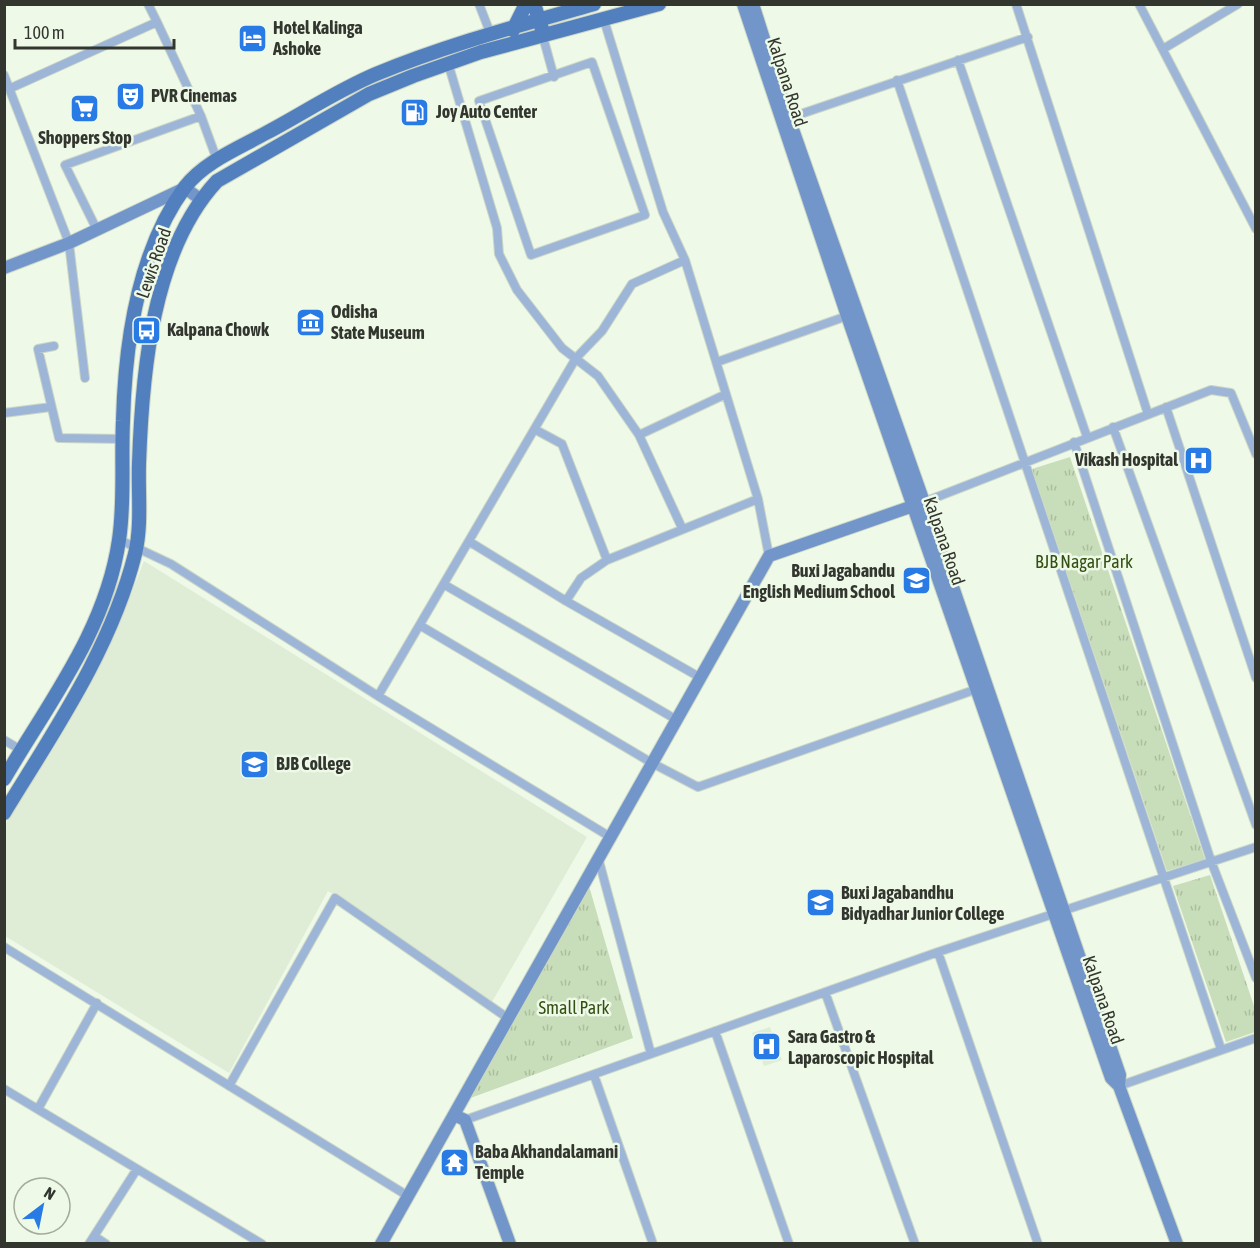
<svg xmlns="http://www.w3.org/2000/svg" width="1260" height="1248" viewBox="0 0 1260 1248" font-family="'Asap Condensed',sans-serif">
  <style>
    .built { fill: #dfedd6 }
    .grass { fill: url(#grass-tufts) }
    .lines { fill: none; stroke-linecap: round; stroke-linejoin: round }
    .street-casing { stroke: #ccd6c6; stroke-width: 10 }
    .secondary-casing { stroke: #ccd6c6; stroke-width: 14 }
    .primary-casing { stroke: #ccd6c6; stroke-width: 16 }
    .street { stroke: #9db6d8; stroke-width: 8 }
    .secondary { stroke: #7296c9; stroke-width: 12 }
    .primary { stroke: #527fbd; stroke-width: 14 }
    .labels { text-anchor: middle; stroke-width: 5; stroke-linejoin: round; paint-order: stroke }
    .poi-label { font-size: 18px; font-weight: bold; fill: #32362f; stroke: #eef9e7; text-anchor: start }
    .street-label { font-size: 18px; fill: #32362f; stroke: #eef9e7 }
    .park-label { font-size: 18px; fill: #325011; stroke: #eef9e7 }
  </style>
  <defs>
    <pattern id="grass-tufts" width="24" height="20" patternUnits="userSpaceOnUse" patternTransform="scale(1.5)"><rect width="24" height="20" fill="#c8ddb9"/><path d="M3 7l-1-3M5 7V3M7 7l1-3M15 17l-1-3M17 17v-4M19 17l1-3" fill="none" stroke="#acbe9f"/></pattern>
  </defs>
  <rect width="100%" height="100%" fill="#eef9e7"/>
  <path class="built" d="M 144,561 L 587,837 L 492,1002 L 328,891 L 229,1073 L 5,936 L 5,825 L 115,635 Z
    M 770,1027 L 782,1060 L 764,1066 L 752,1033 Z"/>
  <path class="grass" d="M 1070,457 L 1205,859 L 1167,871 L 1032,469 Z
    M 1210,875 L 1255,1009 L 1255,1032 L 1226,1042 L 1173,886 Z
    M 589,886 L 633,1038 L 465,1100 Z"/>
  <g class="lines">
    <defs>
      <path id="street" d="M 479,4 L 491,35
        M 1016,4 L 1148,414
        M 1139,4 L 1256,229
        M 604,20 L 663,212 L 685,260
        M 157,22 L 201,116
        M 543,37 L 554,77
        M 1163,49 L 1238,4
        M 958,60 L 1087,437
        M 592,62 L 645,215 L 531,255 L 479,101 Z
        M 448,63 L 497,228 L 499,254 L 517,290 L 562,348 L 598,376 L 639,435 L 682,528
        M 4,75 L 69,243 L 85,378
        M 897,80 L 1221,1049
        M 11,88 L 157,22 L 148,4
        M 789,118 L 1028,37
        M 97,230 L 65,165 L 201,116 L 217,160
        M 54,346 L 38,349 L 59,438 L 123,439
        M 717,362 L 847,316
        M 1166,407 L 1256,678
        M 4,413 L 51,407
        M 1113,427 L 1256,825
        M 536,430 L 562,444 L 607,560
        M 639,435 L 726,394
        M 1074,442 L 1211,861 L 1256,978
        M 919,504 L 1211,390 L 1231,393 L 1256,454
        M 120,540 L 171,564 L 378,696 L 612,838
        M 470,542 L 566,601 L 701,678
        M 445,585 L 677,720
        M 566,601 L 581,578 L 607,560 L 758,499
        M 421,626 L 652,763 L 698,787 L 977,689
        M 378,696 L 576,358 L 602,331 L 632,284 L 685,260 L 758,499 L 769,556
        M 4,740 L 21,750
        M 599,861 L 651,1054
        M 4,947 L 408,1196
        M 938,952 L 1038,1244
        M 825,992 L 915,1244
        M 715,1031 L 789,1244
        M 594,1075 L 653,1244
        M 229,1086 L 335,898 L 509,1019
        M 1119,1086 L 1256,1038
        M 4,1089 L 262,1244
        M 38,1109 L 97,1003
        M 465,1120 L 938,952 L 1256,847
        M 94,1236 L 106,1244
        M 89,1244 L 137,1169"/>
      <path id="secondary" d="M 743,4 L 847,316 L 1111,1078 L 1119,1086 L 1177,1244
        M 753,4 L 789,118 L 924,502 L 1120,1075 L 1119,1086
        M 4,268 L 69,243 L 185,188 L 200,199
        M 454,1115 L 465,1120 L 510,1244
        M 381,1244 L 769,556 L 913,506"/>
      <path id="primary" d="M 534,4 L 542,29
        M 513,30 L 526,4
        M 4,779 C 49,702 106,630 119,540 C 125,501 121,461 123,421 C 125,344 138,251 185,187 C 204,162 239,148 266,133 C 302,114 338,90 376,74 C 446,45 521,25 594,4
        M 4,813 C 54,731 111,649 135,554 C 142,525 138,494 139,464 C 142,373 152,251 217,181 L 369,94 L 413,76 L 481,52 L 659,4"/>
    </defs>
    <use href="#street" class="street-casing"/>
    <use href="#secondary" class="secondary-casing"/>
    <use href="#primary" class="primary-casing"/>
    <use href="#street" class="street"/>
    <use href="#secondary" class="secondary"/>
    <use href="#primary" class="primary"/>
  </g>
  <defs>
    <symbol id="hotel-square" viewBox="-11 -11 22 22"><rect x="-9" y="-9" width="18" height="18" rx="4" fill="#287ae5" stroke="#eef9e7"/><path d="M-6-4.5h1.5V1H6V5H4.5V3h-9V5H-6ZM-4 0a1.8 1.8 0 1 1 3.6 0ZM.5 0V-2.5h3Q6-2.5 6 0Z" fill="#fff"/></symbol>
    <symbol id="theatre-square" viewBox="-11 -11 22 22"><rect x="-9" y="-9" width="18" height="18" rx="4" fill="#287ae5" stroke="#eef9e7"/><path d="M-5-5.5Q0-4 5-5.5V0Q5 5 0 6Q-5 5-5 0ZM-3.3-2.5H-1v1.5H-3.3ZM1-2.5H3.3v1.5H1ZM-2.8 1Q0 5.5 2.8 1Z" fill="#fff"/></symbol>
    <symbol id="supermarket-square" viewBox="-11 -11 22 22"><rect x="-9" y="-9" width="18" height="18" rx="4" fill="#287ae5" stroke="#eef9e7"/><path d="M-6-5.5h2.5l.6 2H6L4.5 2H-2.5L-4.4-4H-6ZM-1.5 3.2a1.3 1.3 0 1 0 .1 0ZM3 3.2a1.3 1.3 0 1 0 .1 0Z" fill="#fff"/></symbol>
    <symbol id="fuel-square" viewBox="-11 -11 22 22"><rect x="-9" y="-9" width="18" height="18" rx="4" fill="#287ae5" stroke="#eef9e7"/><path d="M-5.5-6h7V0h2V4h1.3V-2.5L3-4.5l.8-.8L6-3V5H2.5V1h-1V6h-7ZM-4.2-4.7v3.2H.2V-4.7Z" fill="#fff"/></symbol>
    <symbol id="museum-square" viewBox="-11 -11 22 22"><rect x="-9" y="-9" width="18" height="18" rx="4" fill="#287ae5" stroke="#eef9e7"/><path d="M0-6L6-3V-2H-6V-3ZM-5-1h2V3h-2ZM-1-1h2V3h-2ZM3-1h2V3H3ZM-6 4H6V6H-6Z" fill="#fff"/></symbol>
    <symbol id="bus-square" viewBox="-11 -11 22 22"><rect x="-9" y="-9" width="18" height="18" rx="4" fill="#287ae5" stroke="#eef9e7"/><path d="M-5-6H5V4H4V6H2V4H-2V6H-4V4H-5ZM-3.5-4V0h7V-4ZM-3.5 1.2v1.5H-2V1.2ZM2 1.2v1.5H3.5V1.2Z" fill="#fff"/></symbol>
    <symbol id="hospital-square" viewBox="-11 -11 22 22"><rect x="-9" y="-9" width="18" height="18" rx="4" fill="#287ae5" stroke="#eef9e7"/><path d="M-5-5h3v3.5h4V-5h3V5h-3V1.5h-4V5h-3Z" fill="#fff"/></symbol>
    <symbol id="school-square" viewBox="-11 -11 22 22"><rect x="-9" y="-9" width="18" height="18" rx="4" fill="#287ae5" stroke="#eef9e7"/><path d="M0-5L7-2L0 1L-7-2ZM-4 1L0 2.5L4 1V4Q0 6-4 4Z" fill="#fff"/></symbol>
    <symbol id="university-square" viewBox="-11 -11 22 22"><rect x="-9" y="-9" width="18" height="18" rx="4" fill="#287ae5" stroke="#eef9e7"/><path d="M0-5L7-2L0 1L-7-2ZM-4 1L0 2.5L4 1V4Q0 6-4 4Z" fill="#fff"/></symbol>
    <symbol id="temple-square" viewBox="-11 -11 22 22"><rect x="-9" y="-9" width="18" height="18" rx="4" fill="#287ae5" stroke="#eef9e7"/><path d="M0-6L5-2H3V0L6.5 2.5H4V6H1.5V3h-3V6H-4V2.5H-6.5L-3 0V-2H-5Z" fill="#fff"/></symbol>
  </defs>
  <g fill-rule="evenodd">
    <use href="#hotel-square" x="236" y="22" width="33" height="33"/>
    <use href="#theatre-square" x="114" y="80" width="33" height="33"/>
    <use href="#supermarket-square" x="68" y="92" width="33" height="33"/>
    <use href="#fuel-square" x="398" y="96" width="33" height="33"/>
    <use href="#museum-square" x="294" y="306" width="33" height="33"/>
    <use href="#bus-square" x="130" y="314" width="33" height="33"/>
    <use href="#hospital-square" x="1182" y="444" width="33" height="33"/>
    <use href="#school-square" x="900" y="564" width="33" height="33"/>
    <use href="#university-square" x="238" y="748" width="33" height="33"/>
    <use href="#university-square" x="804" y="886" width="33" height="33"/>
    <use href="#hospital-square" x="750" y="1030" width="33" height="33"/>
    <use href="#temple-square" x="438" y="1146" width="33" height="33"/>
  </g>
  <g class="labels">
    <g class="poi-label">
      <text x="273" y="34">Hotel Kalinga<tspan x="273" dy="21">Ashoke</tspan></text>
      <text x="151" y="102">PVR Cinemas</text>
      <text x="436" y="118">Joy Auto Center</text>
      <text x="85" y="144" text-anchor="middle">Shoppers Stop</text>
      <text x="331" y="318">Odisha<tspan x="331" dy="21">State Museum</tspan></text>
      <text x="167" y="336">Kalpana Chowk</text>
      <text x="1178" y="466" text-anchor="end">Vikash Hospital</text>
      <text x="895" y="577" text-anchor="end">Buxi Jagabandu<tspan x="895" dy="21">English Medium School</tspan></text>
      <text x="276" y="770">BJB College</text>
      <text x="841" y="899">Buxi Jagabandhu<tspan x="841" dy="21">Bidyadhar Junior College</tspan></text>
      <text x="788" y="1043">Sara Gastro &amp;<tspan x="788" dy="21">Laparoscopic Hospital</tspan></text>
      <text x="475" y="1158">Baba Akhandalamani<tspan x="475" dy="21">Temple</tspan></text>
    </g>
    <g class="street-label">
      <text transform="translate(787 82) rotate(72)" y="6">Kalpana Road</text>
      <text transform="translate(154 263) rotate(-71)" y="6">Lewis Road</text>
      <text transform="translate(944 541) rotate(71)" y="6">Kalpana Road</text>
      <text transform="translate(1103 1000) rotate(71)" y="6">Kalpana Road</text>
    </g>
    <g class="park-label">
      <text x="1084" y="568">BJB Nagar Park</text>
      <text x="574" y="1014">Small Park</text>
    </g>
  </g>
  <rect width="1260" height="1248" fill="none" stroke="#32362f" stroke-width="12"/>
  <g transform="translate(42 1206) rotate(32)"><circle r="28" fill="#eef9e7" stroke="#a3ab9d" stroke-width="1.5"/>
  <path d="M0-4.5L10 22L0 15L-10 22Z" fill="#287ae5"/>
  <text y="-9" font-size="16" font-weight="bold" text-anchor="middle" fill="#32362f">N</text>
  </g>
  <path d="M15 39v9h159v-9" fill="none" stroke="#32362f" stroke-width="3"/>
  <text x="24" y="39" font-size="18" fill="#32362f" stroke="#eef9e7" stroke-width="4.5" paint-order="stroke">100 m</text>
</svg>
